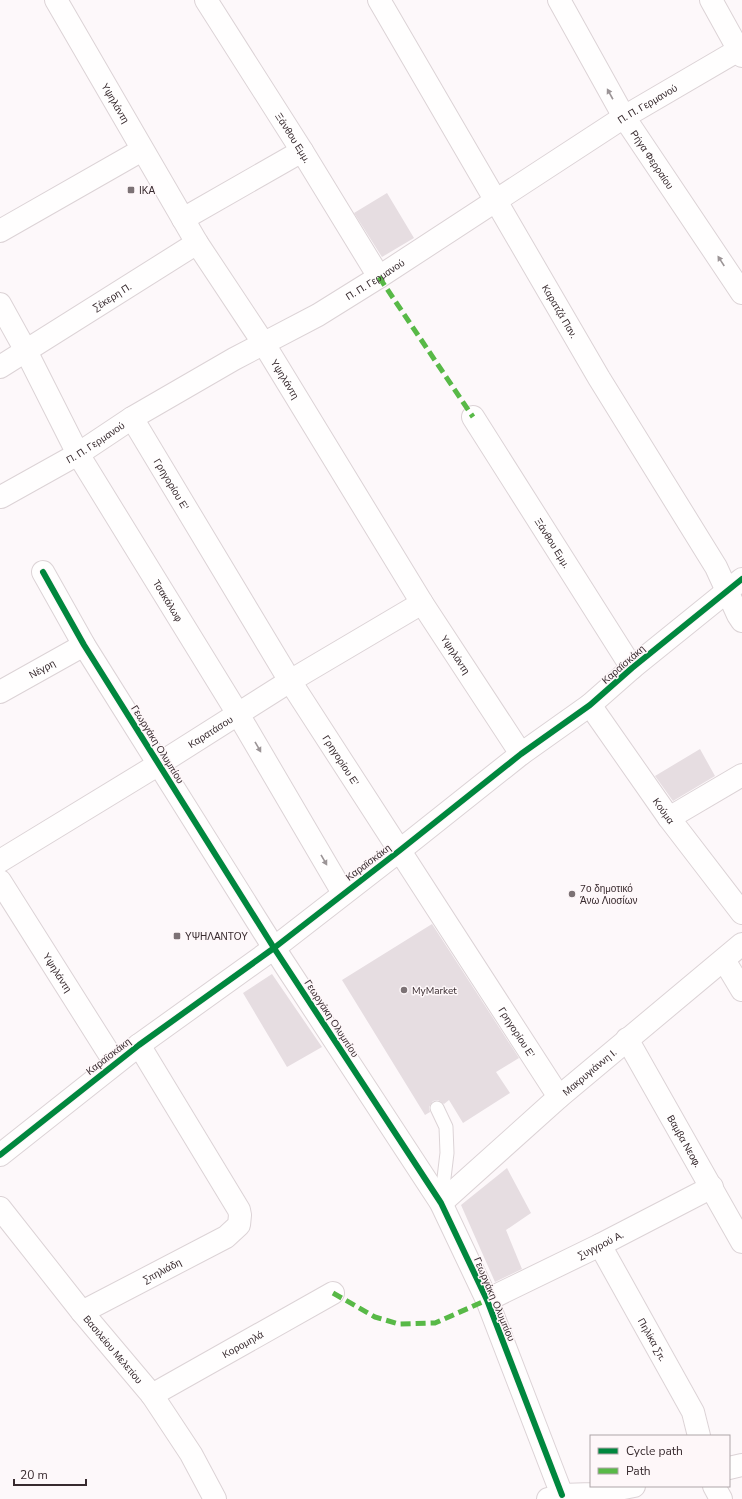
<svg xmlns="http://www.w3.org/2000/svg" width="742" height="1499" viewBox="0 0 742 1499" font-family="'Nunito Sans',sans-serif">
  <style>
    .building { fill: #e6dde1 }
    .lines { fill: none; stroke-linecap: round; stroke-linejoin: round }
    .service-casing { stroke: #dcd3d6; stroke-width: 15 }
    .minor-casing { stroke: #dcd3d6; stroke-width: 24 }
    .service { stroke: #fffefe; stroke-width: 13 }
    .minor { stroke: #fffefe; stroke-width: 22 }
    .quiet { stroke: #58b947; stroke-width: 5; stroke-dasharray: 10 5; stroke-linecap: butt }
    .cycleway-casing { stroke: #fef7f9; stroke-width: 8 }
    .cycleway { stroke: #00873e; stroke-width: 6 }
    .oneway { fill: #9b9496 }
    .poi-dot { fill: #7c7275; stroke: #fef7f9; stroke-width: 1.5 }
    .labels { text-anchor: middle; stroke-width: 3; stroke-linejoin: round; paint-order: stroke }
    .street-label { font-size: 10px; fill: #372a2e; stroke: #fef7f9 }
    .poi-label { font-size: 10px; fill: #372a2e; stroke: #fef7f9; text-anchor: start }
  </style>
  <rect width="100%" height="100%" fill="#fdf8fa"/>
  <path class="building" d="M 387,193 L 414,238 L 382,257 L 354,213 Z
    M 700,749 L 715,776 L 673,801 L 655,776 Z
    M 432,924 L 519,1058 L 496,1072 L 510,1093 L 463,1123 L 449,1100 L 444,1104 L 438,1100 L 433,1101 L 429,1107 L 430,1112 L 425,1115 L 342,980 Z
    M 272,974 L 322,1047 L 287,1067 L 243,993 Z
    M 507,1168 L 531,1213 L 506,1230 L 522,1269 L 495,1282 L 461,1205 Z"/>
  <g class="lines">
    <defs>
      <path id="service" d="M 437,1108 L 446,1127 L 447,1153 L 441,1203"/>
      <g id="minor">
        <path id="s1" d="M 56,0 L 197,243 L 264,344 L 422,603 L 521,754"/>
        <path id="s2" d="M 206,0 L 302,151 L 379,277"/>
        <path id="s3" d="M 379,0 L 599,378 L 716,567 L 738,615 L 742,621"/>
        <path id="s4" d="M 559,0 L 624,117 L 742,293"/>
        <path d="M 711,0 L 742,56"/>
        <path d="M 183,219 L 302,151"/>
        <path d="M 0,231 L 142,150"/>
        <path id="s5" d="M 0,304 L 26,351 L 78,454 L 238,714 L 343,893"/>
        <path id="s6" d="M 0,367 L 197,243"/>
        <path id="s7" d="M 473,417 L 632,668"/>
        <path id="s8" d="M 132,418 L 290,681 L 559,1097"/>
        <path id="s9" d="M 1,497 L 78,454 L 132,418 L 234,359 L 318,315 L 379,277 L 624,117 L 742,48"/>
        <path d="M 43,572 L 84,645 L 274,948 L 441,1203 L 487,1300 L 562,1495"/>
        <path id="s10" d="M 0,692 L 84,645"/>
        <path id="s11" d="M 590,705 L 669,818 L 742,913"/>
        <path d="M 669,818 L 742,775"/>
        <path id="s12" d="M 0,861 L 159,764 L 290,681 L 422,603"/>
        <path id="s13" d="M 0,881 L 115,1063"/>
        <path d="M 724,960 L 742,990"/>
        <path id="s14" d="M 627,1039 L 742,1242"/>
        <path d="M 0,1155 L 139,1045 L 274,948 L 399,851 L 521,754 L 590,705 L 632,668 L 742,579"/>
        <path id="s15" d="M 441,1203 L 559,1097 L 742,944"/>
        <path id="s16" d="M 0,1208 L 82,1312 L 152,1395 L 191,1454 L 215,1499"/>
        <path id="s17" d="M 600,1245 L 693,1412 L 699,1436"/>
        <path id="s18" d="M 487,1300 L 600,1245 L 712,1187"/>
        <path id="s19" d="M 82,1312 L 226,1237 L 239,1225 L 240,1215 L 239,1210 L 139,1045"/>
        <path id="s20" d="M 152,1395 L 333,1293"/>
        <path d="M 729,1468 L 742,1465"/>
        <path d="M 714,1486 L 721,1499"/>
        <path d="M 548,1499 L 562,1495 L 592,1494 L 634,1486"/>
      </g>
    </defs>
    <use href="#service" class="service-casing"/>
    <use href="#minor" class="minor-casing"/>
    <use href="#service" class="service"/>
    <use href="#minor" class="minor"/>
    <path class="quiet" d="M 379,277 L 473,417
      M 333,1293 L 375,1317 L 399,1324 L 435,1323 L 487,1300"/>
    <defs>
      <path id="cycleway" d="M 43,572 L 84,645 L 274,948 L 441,1203 L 487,1300 L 562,1495
        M 0,1155 L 139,1045 L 274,948 L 399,851 L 521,754 L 590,705 L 632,668 L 742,579"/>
    </defs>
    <use href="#cycleway" class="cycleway-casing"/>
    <use href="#cycleway" class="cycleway"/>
  </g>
  <defs><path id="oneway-solid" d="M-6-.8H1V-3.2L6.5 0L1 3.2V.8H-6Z"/></defs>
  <g class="oneway">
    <use href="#oneway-solid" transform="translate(610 94) rotate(-119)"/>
    <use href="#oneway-solid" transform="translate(721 261) rotate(-123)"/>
    <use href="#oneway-solid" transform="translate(258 747) rotate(60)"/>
    <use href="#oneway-solid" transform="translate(324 860) rotate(60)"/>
  </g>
  <g class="poi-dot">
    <rect x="127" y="186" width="8" height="8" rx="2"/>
    <circle cx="572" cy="894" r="4"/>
    <rect x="173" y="932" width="8" height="8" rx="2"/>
    <circle cx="404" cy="990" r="4"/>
  </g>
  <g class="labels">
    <g class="street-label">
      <text dy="4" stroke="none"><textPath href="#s1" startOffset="119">Υψηλάντη</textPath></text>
      <text dy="4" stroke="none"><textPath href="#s9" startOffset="757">Π. Π. Γερμανού</textPath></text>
      <text dy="4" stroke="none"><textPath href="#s2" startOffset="163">Ξάνθου Εμμ.</textPath></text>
      <text dy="4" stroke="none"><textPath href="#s4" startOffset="185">Ρήγα Φερραίου</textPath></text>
      <text dy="4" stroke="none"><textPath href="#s9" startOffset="433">Π. Π. Γερμανού</textPath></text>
      <text dy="4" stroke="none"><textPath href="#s6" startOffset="132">Σέκερη Π.</textPath></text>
      <text dy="4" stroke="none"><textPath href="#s3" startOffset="360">Καρατζά Παν.</textPath></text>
      <text dy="4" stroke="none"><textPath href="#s1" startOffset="443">Υψηλάντη</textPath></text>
      <text dy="4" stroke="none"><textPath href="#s9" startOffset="109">Π. Π. Γερμανού</textPath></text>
      <text dy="4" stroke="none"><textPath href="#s8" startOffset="77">Γρηγορίου Ε'</textPath></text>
      <text dy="4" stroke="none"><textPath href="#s7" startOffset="149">Ξάνθου Εμμ.</textPath></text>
      <text dy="4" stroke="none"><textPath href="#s5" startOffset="341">Τσακάλωφ</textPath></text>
      <text dy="4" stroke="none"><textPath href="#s1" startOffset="767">Υψηλάντη</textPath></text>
      <text transform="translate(623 664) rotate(-41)" y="4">Καραϊσκάκη</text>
      <text dy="4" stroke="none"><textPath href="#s10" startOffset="48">Νέγρη</textPath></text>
      <text dy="4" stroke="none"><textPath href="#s12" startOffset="247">Καρατάσου</textPath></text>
      <text transform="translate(158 744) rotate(58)" y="4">Γεωργάκη Ολυμπίου</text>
      <text dy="4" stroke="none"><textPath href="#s8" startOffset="401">Γρηγορίου Ε'</textPath></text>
      <text dy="4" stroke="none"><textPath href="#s11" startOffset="129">Κούμα</textPath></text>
      <text transform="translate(368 862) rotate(-37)" y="4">Καραϊσκάκη</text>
      <text dy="4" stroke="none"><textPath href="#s13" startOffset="108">Υψηλάντη</textPath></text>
      <text transform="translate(332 1018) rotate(57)" y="4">Γεωργάκη Ολυμπίου</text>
      <text dy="4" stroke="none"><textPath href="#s8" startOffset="725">Γρηγορίου Ε'</textPath></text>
      <text transform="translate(108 1056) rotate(-38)" y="4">Καραϊσκάκη</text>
      <text dy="4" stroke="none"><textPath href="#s15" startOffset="198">Μακρυγιάννη Ι.</textPath></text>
      <text dy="4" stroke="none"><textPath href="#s14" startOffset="117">Βαμβα Νεοφ.</textPath></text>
      <text dy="4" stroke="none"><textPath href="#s18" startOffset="126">Συγγρού Α.</textPath></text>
      <text dy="4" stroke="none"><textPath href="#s19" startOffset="90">Σπηλιάδη</textPath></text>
      <text transform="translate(495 1299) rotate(67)" y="4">Γεωργάκη Ολυμπίου</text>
      <text dy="4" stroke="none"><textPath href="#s17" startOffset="108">Πηλίκα Σπ.</textPath></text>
      <text dy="4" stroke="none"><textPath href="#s20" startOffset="104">Κορομηλά</textPath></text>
      <text dy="4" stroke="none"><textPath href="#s16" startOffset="181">Βασιλείου Μελετίου</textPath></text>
    </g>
    <g class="poi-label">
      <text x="139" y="194">ΙΚΑ</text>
      <text x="580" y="892">7ο δημοτικό<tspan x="580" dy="12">Άνω Λιοσίων</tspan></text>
      <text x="185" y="940">ΥΨΗΛΑΝΤΟΥ</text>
      <text x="412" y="994">MyMarket</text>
    </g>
  </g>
  <rect x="590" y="1435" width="140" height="52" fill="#fef7f9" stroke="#aea5a8"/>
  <rect x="598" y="1448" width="20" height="6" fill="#00873e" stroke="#aea5a8"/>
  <text x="626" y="1455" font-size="12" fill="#372a2e">Cycle path</text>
  <rect x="598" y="1468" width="20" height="6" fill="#58b947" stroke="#aea5a8"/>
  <text x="626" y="1475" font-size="12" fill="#372a2e">Path</text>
  <path d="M14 1479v6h72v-6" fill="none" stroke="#372a2e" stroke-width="2"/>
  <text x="20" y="1479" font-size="12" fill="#372a2e" stroke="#fef7f9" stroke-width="3" paint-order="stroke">20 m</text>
</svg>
